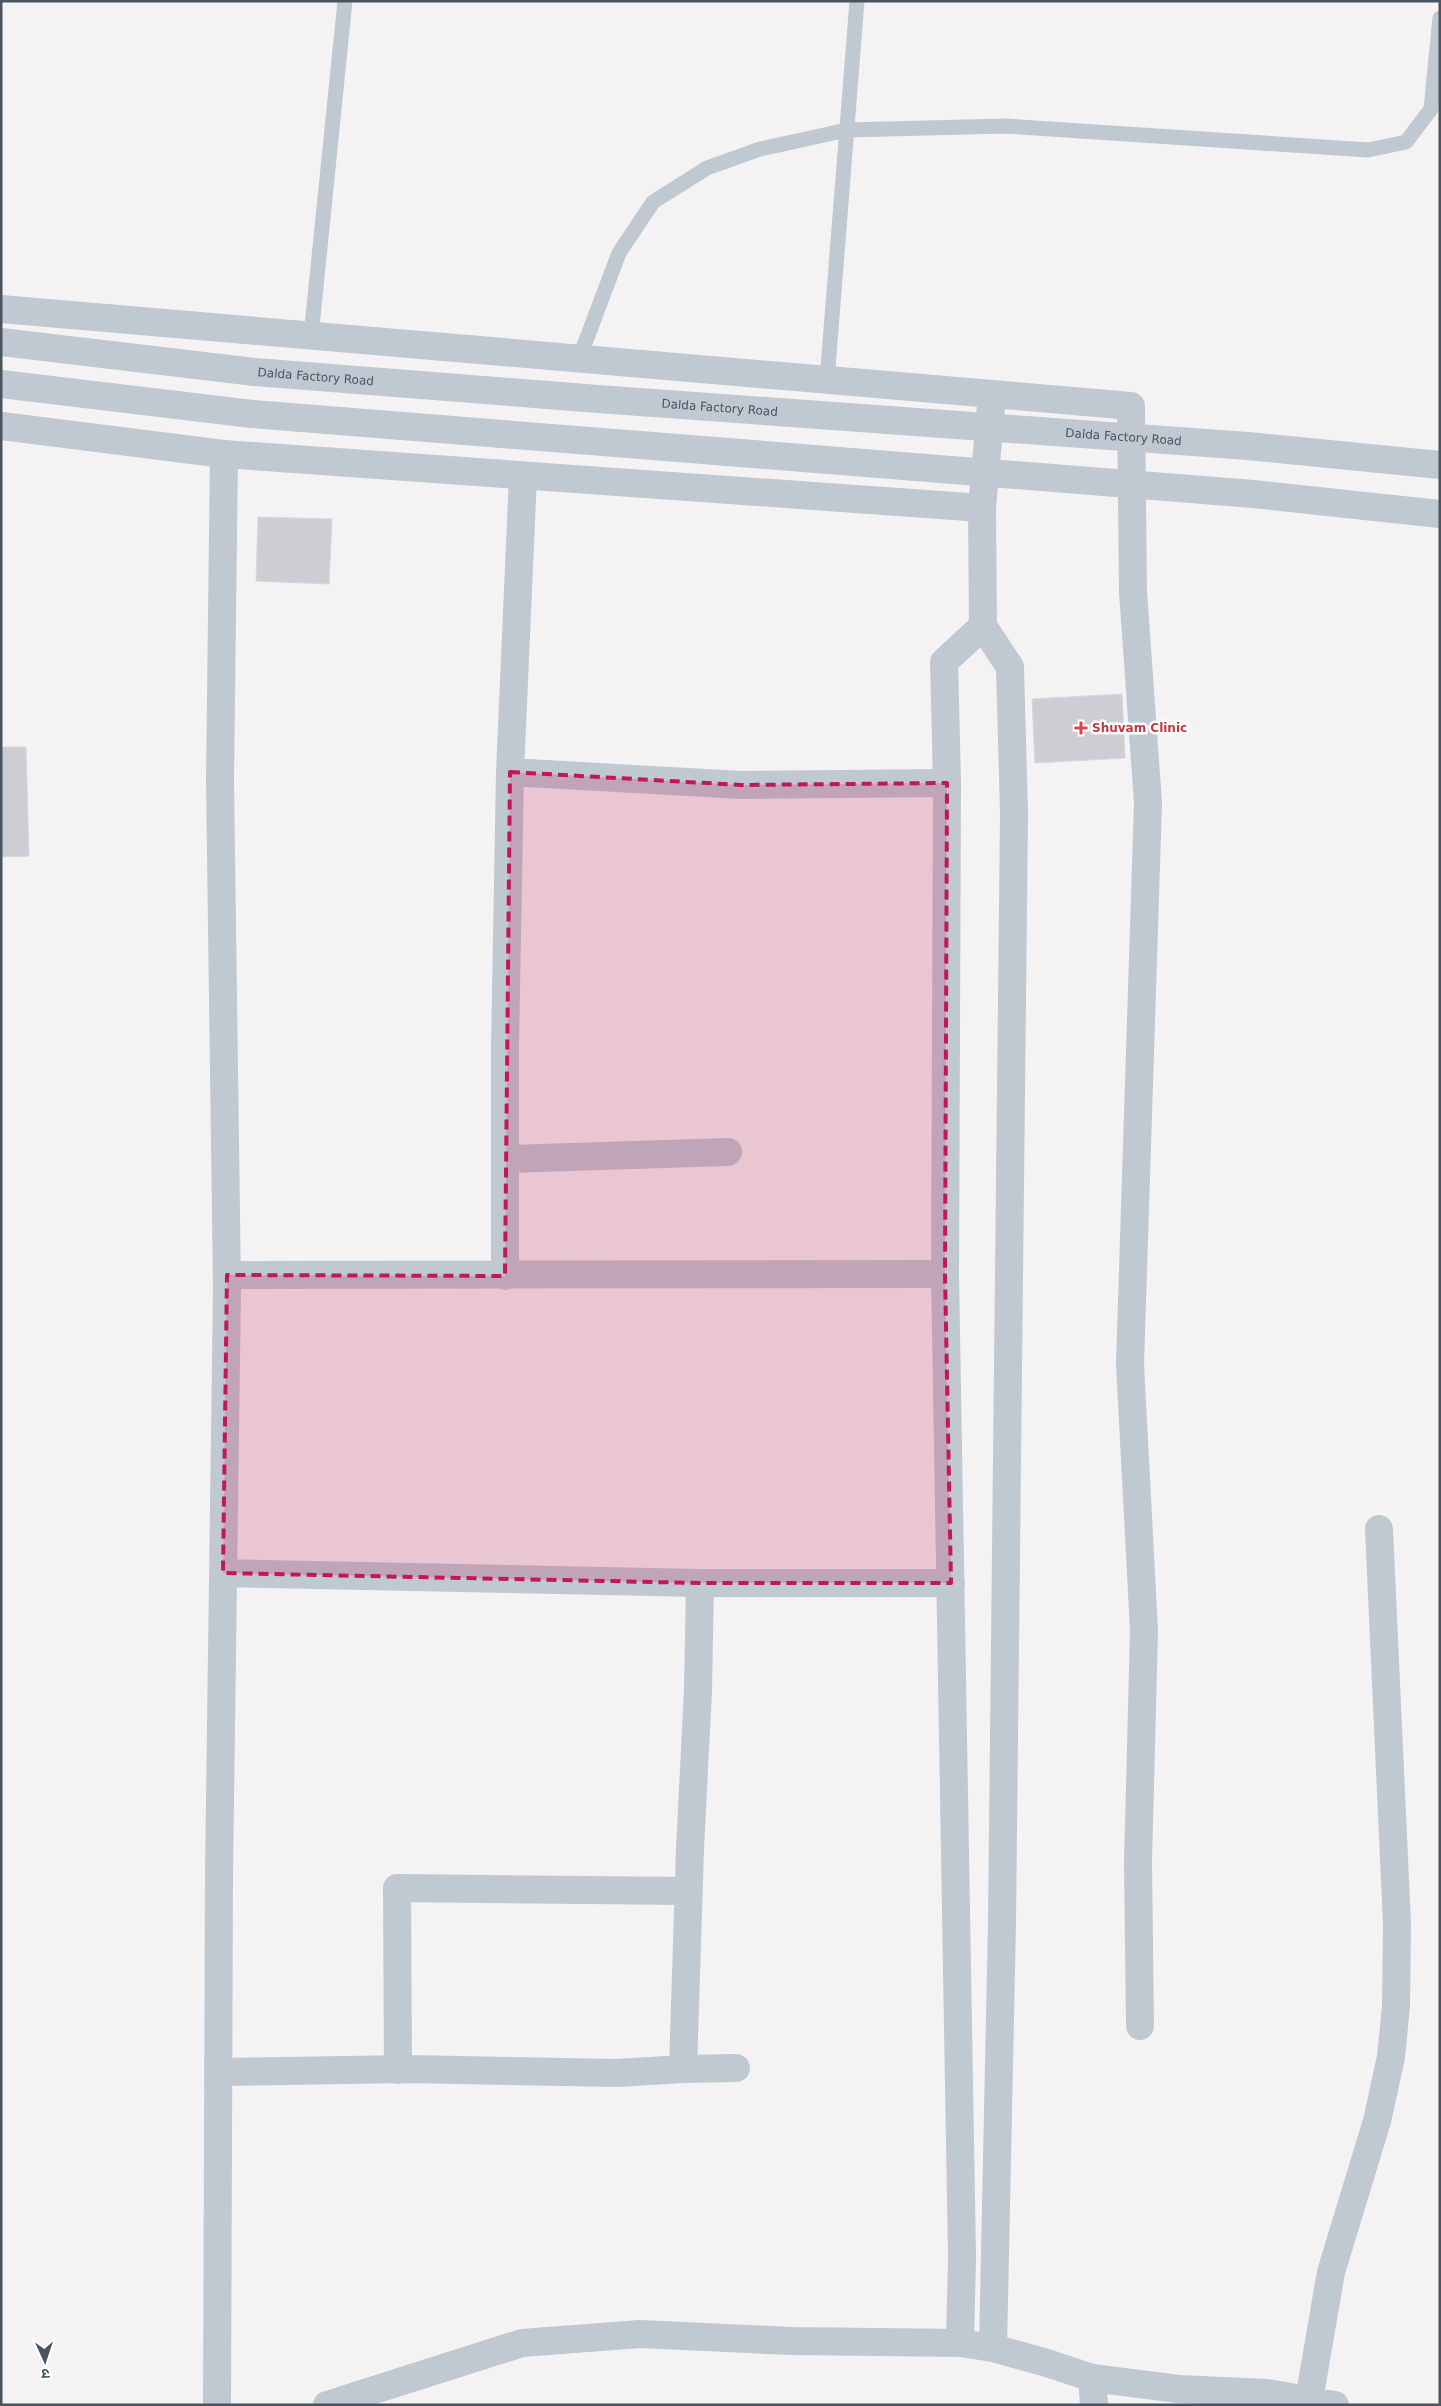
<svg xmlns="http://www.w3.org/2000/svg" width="1441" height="2406" viewBox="0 0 1441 2406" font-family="'DejaVu Sans','Noto Sans Devanagari',sans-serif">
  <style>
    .building { fill: #ccced4; stroke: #d6d8dd }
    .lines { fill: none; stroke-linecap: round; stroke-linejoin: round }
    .service { stroke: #c0c8d1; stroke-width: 15 }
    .minor { stroke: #c0c8d1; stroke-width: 28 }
    .tertiary { stroke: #c0c8d1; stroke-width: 28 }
    .tertiary-bridge { stroke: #c0c8d1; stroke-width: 28 }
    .marked { fill: #c2185b; fill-opacity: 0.2; stroke: #c2185b; stroke-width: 4; stroke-dasharray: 10 6; stroke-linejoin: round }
    .health-dot { fill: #e0444e; stroke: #fff; stroke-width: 2 }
    .labels { text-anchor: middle; stroke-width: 5; stroke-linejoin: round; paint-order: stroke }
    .street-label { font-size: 12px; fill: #4a5460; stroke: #fff }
    .health-label { font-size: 12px; font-weight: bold; fill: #be3a42; stroke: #fff; text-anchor: start }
  </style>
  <rect width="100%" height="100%" fill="#f4f2f2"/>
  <path class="building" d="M 258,517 L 332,519 L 329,584 L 256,581 Z
    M 1122,694 L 1125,758 L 1035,763 L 1032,699 Z
    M 1,747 L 26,747 L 29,856 L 1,857 Z"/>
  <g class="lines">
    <path class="service" d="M 311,336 L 345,1
      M 579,359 L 619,253 L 653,202 L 707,168 L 760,149 L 847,130 L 1006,126 L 1368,150 L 1406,142 L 1431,109 L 1440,18
      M 827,380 L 857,1"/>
    <path class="minor" d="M 992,394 L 1131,406 L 1133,592 L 1148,803 L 1130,1364 L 1144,1630 L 1138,1863 L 1140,2026
      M 510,772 L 741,785 L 947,783
      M 505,1159 L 728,1152
      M 227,1275 L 945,1274
      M 505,1276 L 505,1047 L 510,772 L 523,476
      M 223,1573 L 700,1583 L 951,1583
      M 683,2069 L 736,2068
      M 398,2070 L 397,1888 L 689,1891
      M 218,2072 L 408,2069 L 617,2073 L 683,2069 L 690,1849 L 698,1690 L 700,1583
      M 1092,2378 L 1179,2389 L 1267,2393 L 1335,2405
      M 1309,2400 L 1331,2272 L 1377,2121 L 1391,2057 L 1396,2006 L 1397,1924 L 1379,1529
      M 217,2405 L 219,1874 L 227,1288 L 220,780 L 224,454"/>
    <path class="tertiary" d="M 1,309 L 992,394 L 982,508 L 224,454 L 1,426
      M 1,342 L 255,372
      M 1,384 L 252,414
      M 982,508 L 983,626 L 1010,667 L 1014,814 L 1002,1923 L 993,2348
      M 960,2343 L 962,2257 L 945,1274 L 947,783 L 944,662 L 983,626
      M 327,2405 L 522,2343 L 640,2334 L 792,2341 L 960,2343 L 993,2348 L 1047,2363 L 1092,2378 L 1094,2405"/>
    <g class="tertiary-bridge">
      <path id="s1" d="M 255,372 L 598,399 L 1248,446 L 1440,465"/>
      <path d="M 252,414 L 1253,494 L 1440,514"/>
    </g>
  </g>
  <path class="marked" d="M 510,772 L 741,785 L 947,783 L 945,1274 L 951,1583 L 700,1583 L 223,1573 L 227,1275 L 505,1276 Z"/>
  <path class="health-dot" d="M1078.5 720.5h5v5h5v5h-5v5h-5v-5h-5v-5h5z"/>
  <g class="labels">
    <g class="street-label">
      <text dy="4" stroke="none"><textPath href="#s1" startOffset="61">Dalda Factory Road</textPath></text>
      <text dy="4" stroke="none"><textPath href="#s1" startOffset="466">Dalda Factory Road</textPath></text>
      <text dy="4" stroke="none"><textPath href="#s1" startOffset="871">Dalda Factory Road</textPath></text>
    </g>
    <g class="health-label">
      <text x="1092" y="732">Shuvam Clinic</text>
    </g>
  </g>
  <rect width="1441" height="2406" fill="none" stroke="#4a5460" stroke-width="5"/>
  <g transform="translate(45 2361) rotate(177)" stroke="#ffffff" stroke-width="4" paint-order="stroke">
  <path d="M0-4L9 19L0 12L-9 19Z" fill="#4a5460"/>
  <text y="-8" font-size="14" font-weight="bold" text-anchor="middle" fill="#4a5460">उ</text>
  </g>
</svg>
